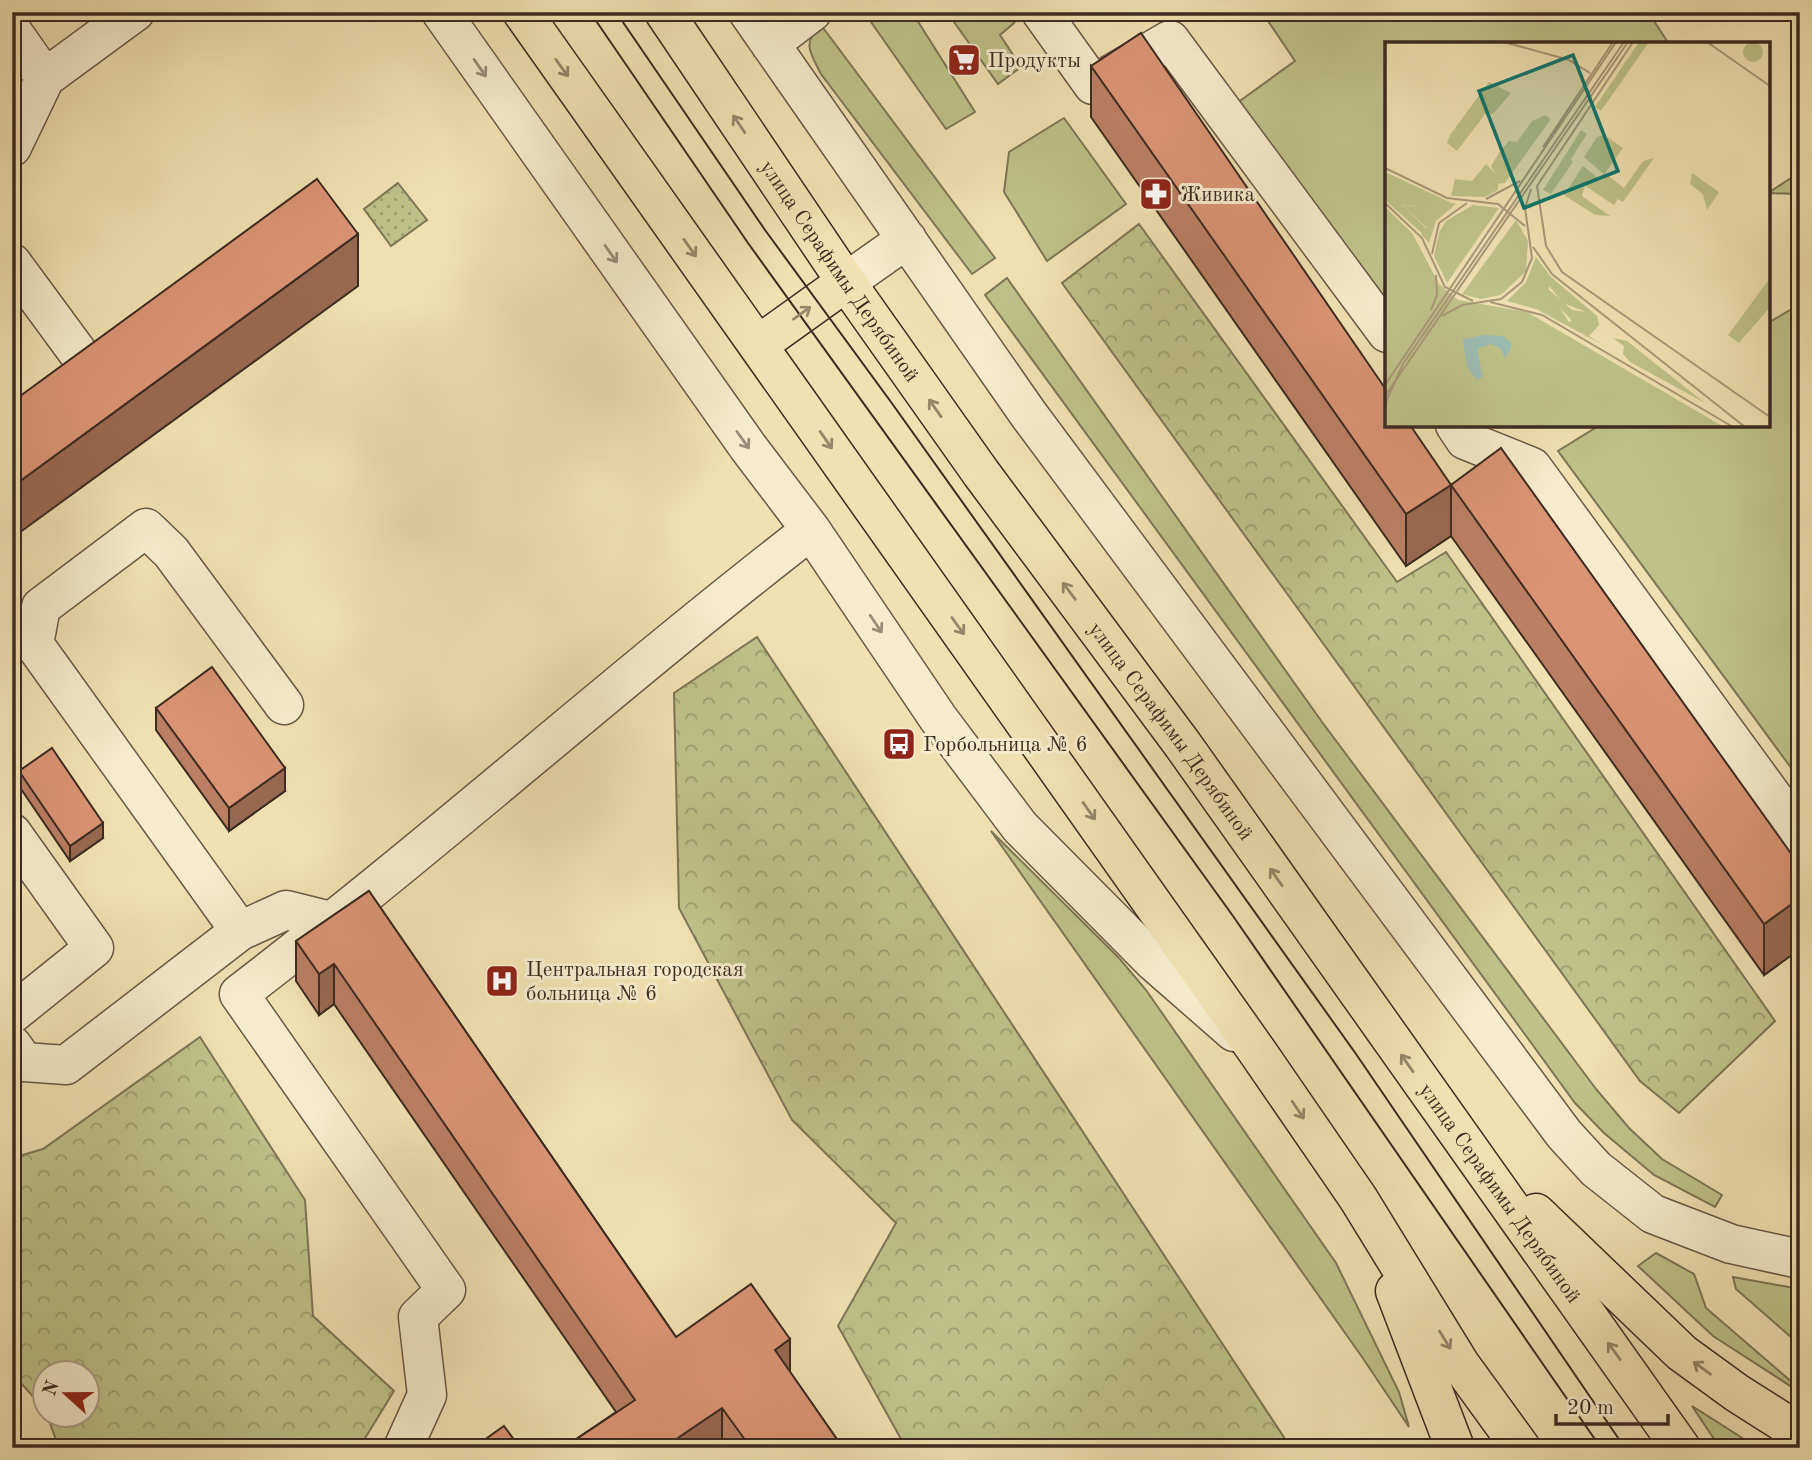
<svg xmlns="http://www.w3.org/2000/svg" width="1812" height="1460" viewBox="0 0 1812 1460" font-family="'Old Standard TT',serif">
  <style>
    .green { fill: #bec289; stroke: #7d7656; stroke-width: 2 }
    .forest { fill: url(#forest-crowns); stroke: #7d7656; stroke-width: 2 }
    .park { fill: url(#park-dots); stroke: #7d7656; stroke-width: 2 }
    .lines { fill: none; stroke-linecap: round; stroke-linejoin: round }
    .minor-casing { stroke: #695846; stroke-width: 41 }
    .major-casing { stroke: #3c2b22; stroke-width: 41 }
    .minor { stroke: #f6eccd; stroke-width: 38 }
    .major { stroke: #f1e1b2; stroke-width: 38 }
    .tram { stroke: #3c2b22; stroke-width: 2 }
    .wall { fill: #bb7f64; stroke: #3c2b22; stroke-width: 2 }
    .shaded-wall { fill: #996851; stroke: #3c2b22; stroke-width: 2 }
    .building { fill: #da9474; stroke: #3c2b22; stroke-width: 2 }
    .oneway { stroke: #998c78 }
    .oneway2 { stroke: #96866a }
    .labels { text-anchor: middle; stroke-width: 6; stroke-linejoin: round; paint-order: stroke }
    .poi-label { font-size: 21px; fill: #3c2b22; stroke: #f6eccd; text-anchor: start }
    .street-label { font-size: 21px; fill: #3c2b22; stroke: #f6eccd }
    .inset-road { fill: none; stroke: #a99878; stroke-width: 2 }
    .view { fill: #0f766e; fill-opacity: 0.15; stroke: #0f766e; stroke-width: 3.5 }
    .inset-edge { fill: none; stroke: #3c2b22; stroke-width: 3.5 }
  </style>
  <defs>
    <pattern id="forest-crowns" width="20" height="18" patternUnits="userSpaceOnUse" patternTransform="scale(1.75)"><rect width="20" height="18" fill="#bec289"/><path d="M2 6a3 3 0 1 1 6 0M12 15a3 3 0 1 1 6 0" fill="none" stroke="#9c9e70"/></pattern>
    <pattern id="park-dots" width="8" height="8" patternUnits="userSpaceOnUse" patternTransform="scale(1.75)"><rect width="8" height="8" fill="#bec289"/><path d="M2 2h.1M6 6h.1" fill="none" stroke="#9c9e70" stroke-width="1.8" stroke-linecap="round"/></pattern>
  </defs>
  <rect width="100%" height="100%" fill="#f1e1b2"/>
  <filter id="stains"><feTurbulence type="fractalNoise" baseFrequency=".00286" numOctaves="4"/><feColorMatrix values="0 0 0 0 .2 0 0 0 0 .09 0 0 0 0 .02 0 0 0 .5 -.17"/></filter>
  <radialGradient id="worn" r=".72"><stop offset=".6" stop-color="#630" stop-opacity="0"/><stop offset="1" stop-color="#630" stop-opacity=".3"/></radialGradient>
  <path class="green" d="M 864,12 L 912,12 L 975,112 L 946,129 Z
    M 947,12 L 1020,12 L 1014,23 L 1000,35 L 1021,67 L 998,84 Z
    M 1262,12 L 1648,12 L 1669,44 L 1387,44 L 1387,309 L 1237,103 L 1295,61 Z
    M 821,25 L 995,258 L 972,274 L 821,74 C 811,54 801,43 821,25 Z
    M 1064,118 L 1126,204 L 1047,261 L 1004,192 L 1009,152 Z
    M 1800,172 L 1800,202 L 1795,194 L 1768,193 Z
    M 1007,278 L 1322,722 L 1596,1089 L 1629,1128 L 1662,1159 L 1722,1195 L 1715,1207 L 1654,1175 L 1604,1133 L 1575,1103 L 985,295 Z
    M 1800,304 L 1800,780 L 1558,451 L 1600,425 L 1768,425 L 1768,323 Z
    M 991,831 L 1119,958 L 1146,990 L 1336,1263 L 1399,1392 L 1409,1427 L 1362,1357 Z
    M 1656,1253 L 1694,1274 L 1706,1308 L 1793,1383 L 1795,1389 L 1713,1336 L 1638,1266 Z
    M 1733,1277 L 1800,1289 L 1800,1345 L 1736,1289 Z
    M 1692,1406 L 1758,1448 L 1720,1448 Z"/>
  <path class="forest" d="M 1139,224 L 1397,582 L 1446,552 L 1775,1021 L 1679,1113 L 1640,1081 L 1062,283 Z
    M 757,637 L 1291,1448 L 906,1448 L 838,1326 L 896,1223 L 792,1120 L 679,908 L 674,693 Z
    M 200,1037 L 305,1200 L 313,1316 L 394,1391 L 359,1448 L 59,1448 L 47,1415 L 88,1414 L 88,1372 L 46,1372 L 45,1410 L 12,1373 L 12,1158 L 43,1149 Z"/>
  <path class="park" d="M 398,183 L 427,220 L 391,246 L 364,209 Z"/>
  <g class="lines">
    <defs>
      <path id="minor" d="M 441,12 L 748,447 L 811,530 L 938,718 L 1020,827 L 1154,962 L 1234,1032
        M 748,12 L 1029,415 L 1564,1134 L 1596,1169 L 1653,1214 L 1731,1244 L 1800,1259
        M 1041,12 L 1093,85 L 1170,40 L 1387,333
        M 12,31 L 45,78
        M 770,44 L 812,12
        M 12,147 L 45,78 L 135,12
        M 12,263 L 84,361
        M 846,282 L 907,239
        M 1455,425 L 1465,440 L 1532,467 L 1800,834
        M 12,833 L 94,948 L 12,1014
        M 240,931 L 34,644 L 41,607 L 146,528 L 171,552 L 284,705
        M 12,1045 L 24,1062 L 66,1065 L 240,931 L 286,910 L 334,922
        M 403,1448 L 427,1395 L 418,1317 L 446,1290 L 239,994 C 434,845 617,680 811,530"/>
      <g id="major">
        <path d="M 522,12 L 1259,1054 L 1358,1198 L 1460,1364 L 1521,1448"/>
        <path id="s1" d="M 664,12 L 846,282 L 981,473 L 1183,745 L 1681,1448"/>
        <path d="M 758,345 L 846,282"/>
        <path d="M 1536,1213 L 1682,1353 L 1737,1393 L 1800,1433"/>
        <path d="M 1395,1291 L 1455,1448"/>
      </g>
    </defs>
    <use href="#minor" class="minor-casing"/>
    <use href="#major" class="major-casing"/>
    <use href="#minor" class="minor"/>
    <use href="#major" class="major"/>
    <path class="tram" d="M 590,12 L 748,243 L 1233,916 L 1601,1448
      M 616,12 L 765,230 L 891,402 L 1356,1054 L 1625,1448"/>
  </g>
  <path class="wall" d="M 1091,66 L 1451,485 L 1800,866 L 1800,949 L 1764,975 L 1451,536 L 1406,566 L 1091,117 Z
    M 156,708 L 285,791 L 229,831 L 156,730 Z
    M 19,771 L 103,838 L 70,861 L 19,786 Z
    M 369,891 L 676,1337 L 790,1372 L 843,1448 L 563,1448 L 616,1412 L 334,1004 L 319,1015 L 296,981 L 296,941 Z"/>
  <path class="shaded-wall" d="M 358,234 L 358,286 L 12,538 L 12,487 Z
    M 1451,485 L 1451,536 L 1406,566 L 1406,514 Z
    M 285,768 L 285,791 L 229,831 L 229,808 Z
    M 103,823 L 103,838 L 70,861 L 70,846 Z
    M 20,884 L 20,906 L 12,912 L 12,889 Z
    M 1800,898 L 1800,949 L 1764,975 L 1764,924 Z
    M 334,964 L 334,1004 L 319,1015 L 319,974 Z
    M 790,1339 L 790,1380 L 775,1350 Z
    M 722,1408 L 722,1448 L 663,1448 Z"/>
  <path class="building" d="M 1141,33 L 1387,391 L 1387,425 L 1410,425 L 1451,485 L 1406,514 L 1091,66 Z
    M 317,179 L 358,234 L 12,487 L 12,402 Z
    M 1501,448 L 1800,866 L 1800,898 L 1764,924 L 1451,485 Z
    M 212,667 L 285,768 L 229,808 L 156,708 Z
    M 52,748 L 103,823 L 70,846 L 19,771 Z
    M 12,872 L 20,884 L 12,889 Z
    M 369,891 L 676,1337 L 751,1284 L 790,1339 L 775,1350 L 843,1448 L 751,1448 L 722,1408 L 663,1448 L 563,1448 L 635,1400 L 334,964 L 319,974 L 296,941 Z
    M 504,1426 L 520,1448 L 473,1448 Z"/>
  <defs><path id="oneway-shaft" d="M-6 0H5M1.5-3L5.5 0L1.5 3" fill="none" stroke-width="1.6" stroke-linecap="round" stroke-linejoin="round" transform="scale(1.75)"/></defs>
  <g class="oneway">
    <use href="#oneway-shaft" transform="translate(480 68) rotate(55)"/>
    <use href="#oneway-shaft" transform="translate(611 254) rotate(55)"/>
    <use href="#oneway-shaft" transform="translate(743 440) rotate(54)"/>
    <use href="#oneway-shaft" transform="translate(876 624) rotate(56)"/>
  </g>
  <g class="oneway2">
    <use href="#oneway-shaft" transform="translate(562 68) rotate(54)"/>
    <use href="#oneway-shaft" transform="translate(739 124) rotate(-124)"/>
    <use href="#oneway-shaft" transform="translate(690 248) rotate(55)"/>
    <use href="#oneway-shaft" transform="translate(802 313) rotate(-36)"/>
    <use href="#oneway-shaft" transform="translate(935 408) rotate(-125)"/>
    <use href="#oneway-shaft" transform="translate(826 440) rotate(55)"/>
    <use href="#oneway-shaft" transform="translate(1069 591) rotate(-127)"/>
    <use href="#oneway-shaft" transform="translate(958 626) rotate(54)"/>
    <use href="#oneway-shaft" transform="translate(1089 811) rotate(55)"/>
    <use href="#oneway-shaft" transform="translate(1276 877) rotate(-125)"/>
    <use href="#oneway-shaft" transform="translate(1407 1063) rotate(-125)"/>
    <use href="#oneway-shaft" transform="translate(1298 1110) rotate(56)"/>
    <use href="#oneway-shaft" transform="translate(1445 1340) rotate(58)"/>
    <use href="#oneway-shaft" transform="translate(1614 1351) rotate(-126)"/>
    <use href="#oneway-shaft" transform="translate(1702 1368) rotate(-144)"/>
  </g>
  <defs>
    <symbol id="supermarket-square" viewBox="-11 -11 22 22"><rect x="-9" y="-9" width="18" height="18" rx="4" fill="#8f2418" stroke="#f6eccd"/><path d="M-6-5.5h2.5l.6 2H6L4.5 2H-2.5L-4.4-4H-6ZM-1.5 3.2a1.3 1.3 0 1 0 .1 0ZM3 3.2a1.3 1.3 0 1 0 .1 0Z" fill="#fff"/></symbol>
    <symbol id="pharmacy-square" viewBox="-11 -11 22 22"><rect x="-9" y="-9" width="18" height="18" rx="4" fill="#8f2418" stroke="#f6eccd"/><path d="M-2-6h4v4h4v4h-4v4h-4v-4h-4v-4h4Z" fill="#fff"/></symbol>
    <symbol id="bus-square" viewBox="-11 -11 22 22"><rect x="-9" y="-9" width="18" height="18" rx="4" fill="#8f2418" stroke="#f6eccd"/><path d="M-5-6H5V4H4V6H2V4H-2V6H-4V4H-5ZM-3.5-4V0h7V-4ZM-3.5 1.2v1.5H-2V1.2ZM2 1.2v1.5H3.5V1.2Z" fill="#fff"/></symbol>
    <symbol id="hospital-square" viewBox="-11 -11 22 22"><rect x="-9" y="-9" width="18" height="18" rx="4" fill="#8f2418" stroke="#f6eccd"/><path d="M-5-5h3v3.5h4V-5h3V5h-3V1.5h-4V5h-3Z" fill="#fff"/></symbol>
  </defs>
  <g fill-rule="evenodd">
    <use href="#supermarket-square" x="945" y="41" width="38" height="38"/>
    <use href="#pharmacy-square" x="1137" y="175" width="38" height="38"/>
    <use href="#bus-square" x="880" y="725" width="38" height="38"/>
    <use href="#hospital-square" x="483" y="962" width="38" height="38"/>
  </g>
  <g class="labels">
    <g class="poi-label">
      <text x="988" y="67">Продукты</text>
      <text x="1180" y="201">Живика</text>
      <text x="923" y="751">Горбольница № 6</text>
      <text x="526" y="976">Центральная городская<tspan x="526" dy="24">больница № 6</tspan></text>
    </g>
    <g class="street-label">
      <text dy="7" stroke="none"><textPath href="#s1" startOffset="313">улица Серафимы Дерябиной</textPath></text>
      <text dy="7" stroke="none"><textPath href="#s1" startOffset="880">улица Серафимы Дерябиной</textPath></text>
      <text dy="7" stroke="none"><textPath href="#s1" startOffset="1447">улица Серафимы Дерябиной</textPath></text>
    </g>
  </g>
  <g transform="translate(1385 42)">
    <rect width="385" height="385" fill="#f1e1b2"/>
    <path d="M 219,93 L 238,106 L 220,131 L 239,146 L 258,119 L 269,116 L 238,160 L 233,157 L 229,163 L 200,144 L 197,154 L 225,174 L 210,173 L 179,153 L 198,124 L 216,138 L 220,133 L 199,115 L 212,95 ZM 101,122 L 113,134 L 113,148 L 100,155 L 66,154 L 70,137 L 87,139 ZM 30,152 L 71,162 L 51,179 L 44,201 L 36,192 L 42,186 L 16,162 L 30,165 ZM 88,163 L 114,166 L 62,241 L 49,214 L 54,191 L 61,179 ZM 131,178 L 143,199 L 141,229 L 116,253 L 96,257 L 77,252 ZM 151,215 L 166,235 L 212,274 L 214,283 L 204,294 L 218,303 L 151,267 L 122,259 L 141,240 ZM 164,244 L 178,261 L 201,270 L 184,280 L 175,266 L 163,260 ZM 228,296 L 242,299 L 320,361 L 245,320 L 238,312 L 239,304 Z" fill="#bec289" fill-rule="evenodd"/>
    <path d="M 254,0 L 264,0 L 216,69 L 210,65 ZM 104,40 L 126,51 L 108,72 L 101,71 L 72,109 L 62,101 L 65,93 ZM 160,73 L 166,77 L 120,141 L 110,142 L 112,134 L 106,124 L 114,111 L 124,99 L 132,100 L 147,79 ZM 196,88 L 202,92 L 186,117 L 188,120 L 166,152 L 158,148 ZM 0,130 L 65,160 L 56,162 L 30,152 L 42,161 L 43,167 L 16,162 L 42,187 L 38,192 L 0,158 ZM 307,131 L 334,150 L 322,168 L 318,152 L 305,142 ZM 153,238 L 187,268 L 201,270 L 201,278 L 193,285 L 175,266 L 143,256 L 144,243 Z" fill="#bec289"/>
    <path d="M358 10a10 10 0 1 1 20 0a10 10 0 1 1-20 0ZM 0,165 L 27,191 L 54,242 L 73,258 L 142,270 L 339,385 L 0,385 ZM 385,236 L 385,265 L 354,301 L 343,293 Z" fill="#bec289"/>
    <path d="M 100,293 L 117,294 L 126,300 L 126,306 L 120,316 L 116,307 L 106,302 L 92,307 L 98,335 L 92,338 L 82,325 L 78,297 Z" fill="#9cbcb3"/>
    <path class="inset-road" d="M 119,0 L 184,18 L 205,31M 248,0 L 152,144 L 161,204 L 177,230 L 385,375M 322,0 L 385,44M 158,105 L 228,0M 0,126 L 62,156 L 113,162 L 140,184M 101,157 L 135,139M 0,161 L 37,196 L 60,245 L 88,259M 148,205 L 167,232 L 187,248 L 360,385M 47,212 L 54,181 L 82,161M 105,260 L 157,273 L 348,385M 46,268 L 52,253 L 51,233M 57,274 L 77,263 L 116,257 L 137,240 L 147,216 L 140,166 L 146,147M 0,343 L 231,0M 0,354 L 243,0M 0,362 L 18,322 L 239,0"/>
    <path class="view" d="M 188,13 L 233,129 L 139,166 L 94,49 Z"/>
    <rect width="385" height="385" class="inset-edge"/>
  </g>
  <rect width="1812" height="1460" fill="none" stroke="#f1e1b2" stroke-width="42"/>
  <rect x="14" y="14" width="1784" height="1432" fill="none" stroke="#3c2b22" stroke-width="3.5"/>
  <rect x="21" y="21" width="1770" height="1418" fill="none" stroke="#3c2b22" stroke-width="2"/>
  <g transform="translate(66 1394) rotate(291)"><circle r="33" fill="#f6eccd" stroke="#ac9f89" stroke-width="2"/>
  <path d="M0-5L12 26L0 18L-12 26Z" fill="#8f2418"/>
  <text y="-10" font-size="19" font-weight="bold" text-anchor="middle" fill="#3c2b22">N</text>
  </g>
  <path d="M1556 1414v10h112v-10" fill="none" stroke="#3c2b22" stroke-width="3.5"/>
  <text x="1567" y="1414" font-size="21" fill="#3c2b22" stroke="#f6eccd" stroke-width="5" paint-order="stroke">20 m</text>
  <rect width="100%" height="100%" filter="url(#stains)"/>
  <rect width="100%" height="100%" fill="url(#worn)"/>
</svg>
